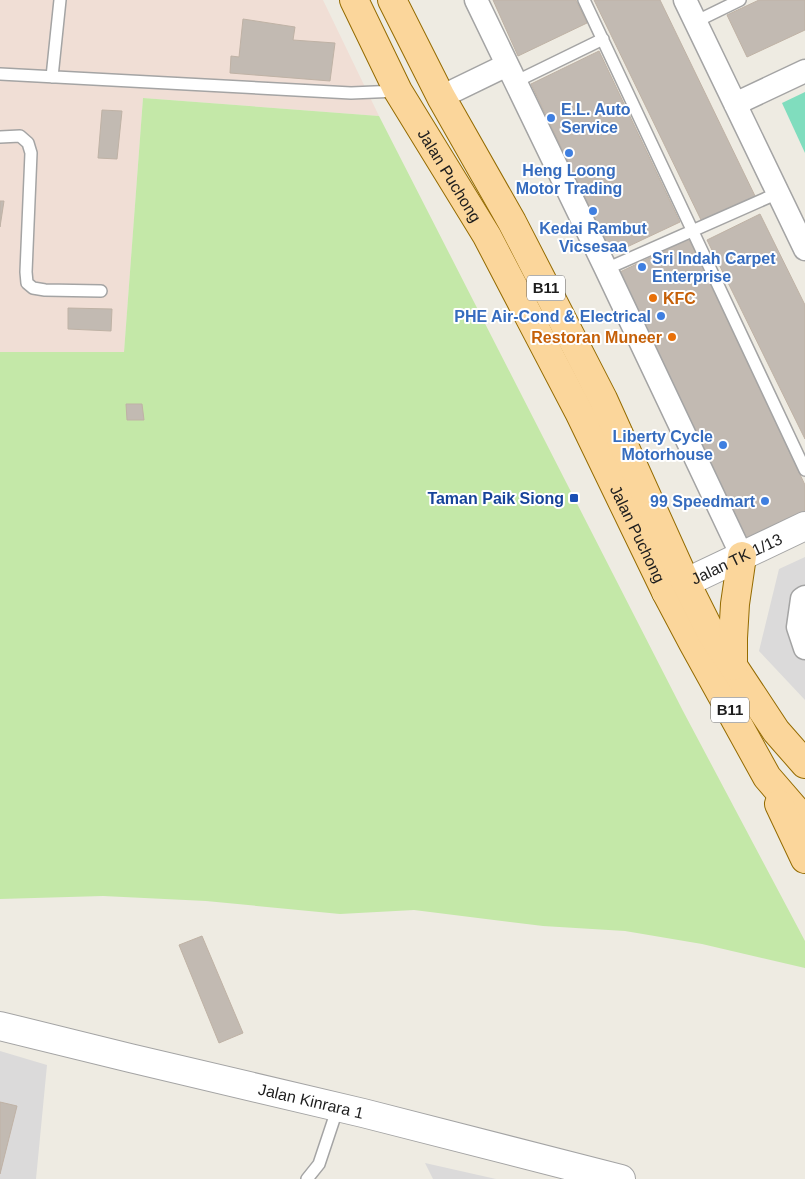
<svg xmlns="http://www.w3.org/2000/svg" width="805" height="1179" viewBox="0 0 805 1179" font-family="Arial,sans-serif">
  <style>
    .residential { fill: #dbdada }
    .military { fill: #f0ded5 }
    .grass { fill: #c4e8a8 }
    .pitch { fill: #80ddbe }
    .building { fill: #c2bab2; stroke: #bfb2a5 }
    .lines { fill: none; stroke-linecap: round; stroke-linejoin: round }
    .service-casing { stroke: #a4a4a4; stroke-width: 14 }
    .minor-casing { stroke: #a4a4a4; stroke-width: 25 }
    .tertiary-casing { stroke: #a4a4a4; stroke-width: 30 }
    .primary-casing { stroke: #946b01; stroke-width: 30 }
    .service { stroke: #fff; stroke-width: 11 }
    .minor { stroke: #fff; stroke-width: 22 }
    .tertiary { stroke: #fff; stroke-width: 28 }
    .primary { stroke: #fbd69b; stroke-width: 28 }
    .shop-dot { fill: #3f7fe0; stroke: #fff; stroke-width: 2 }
    .food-dot { fill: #e8710a; stroke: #fff; stroke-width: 2 }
    .transit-dot { fill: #1a4fb4; stroke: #fff; stroke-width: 2 }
    .labels { text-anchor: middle; stroke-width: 4; stroke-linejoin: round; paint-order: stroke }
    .shield { fill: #fff; stroke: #616161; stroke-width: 1 }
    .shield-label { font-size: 15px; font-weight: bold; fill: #1d1d1d }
    .shop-label { font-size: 16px; font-weight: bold; fill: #366cbe; stroke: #fff; text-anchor: end }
    .street-label { font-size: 16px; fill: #1d1d1d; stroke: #fff }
    .food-label { font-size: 16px; font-weight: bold; fill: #c56008; stroke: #fff; text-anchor: start }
    .transit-label { font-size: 16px; font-weight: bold; fill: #164399; stroke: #fff; text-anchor: end }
  </style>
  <rect width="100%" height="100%" fill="#eeebe2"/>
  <path class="residential" d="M 805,557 L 805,700 L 759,651 L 779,569 Z
    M 0,1051 L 47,1065 L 36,1179 L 0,1179 Z
    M 425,1163 L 496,1179 L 433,1179 Z"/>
  <path class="military" d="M 0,0 L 323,0 L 379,116 L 143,98 L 124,353 L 0,352 Z"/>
  <path class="grass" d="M 143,98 L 379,116 L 683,711 L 805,941 L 805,968 L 702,944 L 625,931 L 543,926 L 414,910 L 340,914 L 206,901 L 103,896 L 0,899 L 0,352 L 124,352 Z"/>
  <path class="pitch" d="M 805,92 L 805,153 L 782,103 Z"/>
  <path class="building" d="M 493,0 L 576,0 L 587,23 L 518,56 Z
    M 594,0 L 660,0 L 756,198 L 703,224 Z
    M 759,0 L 805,0 L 805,30 L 747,57 L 727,15 Z
    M 243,19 L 295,27 L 293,40 L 335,43 L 330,81 L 230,73 L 231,56 L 239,57 Z
    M 599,51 L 680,222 L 612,254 L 531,84 Z
    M 102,110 L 122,111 L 117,159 L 98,158 Z
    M 0,201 L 4,201 L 0,227 Z
    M 760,214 L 805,305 L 805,439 L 707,240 Z
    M 689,239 L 805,485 L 805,517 L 748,544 L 620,272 Z
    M 68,308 L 112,309 L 111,331 L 68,329 Z
    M 126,404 L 142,404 L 144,420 L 127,420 Z
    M 202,936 L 243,1033 L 219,1043 L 179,945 Z
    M 0,1102 L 17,1106 L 0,1174 Z"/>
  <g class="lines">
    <defs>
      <path id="service" d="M 584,0 L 805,470
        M 695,22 L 740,0
        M 0,74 L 351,93 L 398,91
        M 52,77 L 60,0
        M 515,82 L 603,39
        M 0,137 L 20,136 L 28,143 L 31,153 L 26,272 L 27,283 L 33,288 L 45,290 L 101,291
        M 606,269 L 778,193
        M 307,1179 L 319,1164 L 338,1107"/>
      <path id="minor" d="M 476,0 L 606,269 L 742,556
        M 685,0 L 805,249
        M 441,97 L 507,65
        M 735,104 L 805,71
        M 805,597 L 802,599 L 798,627 L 805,648"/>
      <g id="tertiary">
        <path id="s1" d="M 666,592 L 805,526"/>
        <path id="s2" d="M 0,1026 L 130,1058 L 363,1113 L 621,1179"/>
      </g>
      <g id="primary">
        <path id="s3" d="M 354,0 L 398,91 L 487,236 L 579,412 L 666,592 L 693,643 L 767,777 L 805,821"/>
        <path d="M 392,0 L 441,97 L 512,222 L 603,399 L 686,583 L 710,631 L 776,731 L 805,764"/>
        <path d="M 733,666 L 733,638 L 735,604 L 742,556"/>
        <path d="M 779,804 L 805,859"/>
      </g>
    </defs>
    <use href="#service" class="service-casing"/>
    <use href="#minor" class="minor-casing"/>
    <use href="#tertiary" class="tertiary-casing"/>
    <use href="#primary" class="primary-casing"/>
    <use href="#service" class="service"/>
    <use href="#minor" class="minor"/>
    <use href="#tertiary" class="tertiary"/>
    <use href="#primary" class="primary"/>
  </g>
  <g class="shop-dot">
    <circle cx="551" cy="118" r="5"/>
    <circle cx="569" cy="153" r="5"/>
    <circle cx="593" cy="211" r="5"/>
    <circle cx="642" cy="267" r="5"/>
    <circle cx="661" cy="316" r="5"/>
    <circle cx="723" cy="445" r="5"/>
    <circle cx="765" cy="501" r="5"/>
  </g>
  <g class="food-dot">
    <circle cx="653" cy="298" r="5"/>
    <circle cx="672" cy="337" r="5"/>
  </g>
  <rect class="transit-dot" x="569" y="493" width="10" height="10" rx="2.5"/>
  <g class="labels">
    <g class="shield">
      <rect x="527" y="275.5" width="38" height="25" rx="4"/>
      <rect x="711" y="697.5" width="38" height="25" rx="4"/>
    </g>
    <g class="shield-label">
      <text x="546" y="293">B11</text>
      <text x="730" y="715">B11</text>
    </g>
    <g class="shop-label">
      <text x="561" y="115" text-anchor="start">E.L. Auto<tspan x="561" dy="18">Service</tspan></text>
      <text x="569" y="176" text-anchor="middle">Heng Loong<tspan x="569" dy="18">Motor Trading</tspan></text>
      <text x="593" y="234" text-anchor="middle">Kedai Rambut<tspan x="593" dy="18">Vicsesaa</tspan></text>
      <text x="652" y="264" text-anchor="start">Sri Indah Carpet<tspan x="652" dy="18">Enterprise</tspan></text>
      <text x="651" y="322">PHE Air-Cond &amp; Electrical</text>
      <text x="713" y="442">Liberty Cycle<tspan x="713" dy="18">Motorhouse</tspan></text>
      <text x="755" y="507">99 Speedmart</text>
    </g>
    <g class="street-label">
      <text dy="6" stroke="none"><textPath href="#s3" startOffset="200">Jalan Puchong</textPath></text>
      <text dy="6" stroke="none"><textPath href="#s3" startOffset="605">Jalan Puchong</textPath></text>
      <text dy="6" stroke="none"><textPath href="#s1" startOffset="78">Jalan TK 1/13</textPath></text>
      <text dy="6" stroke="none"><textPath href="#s2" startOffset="320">Jalan Kinrara 1</textPath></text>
    </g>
    <g class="food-label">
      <text x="663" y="304">KFC</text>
      <text x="662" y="343" text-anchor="end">Restoran Muneer</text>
    </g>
    <g class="transit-label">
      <text x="564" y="504">Taman Paik Siong</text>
    </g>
  </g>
</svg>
